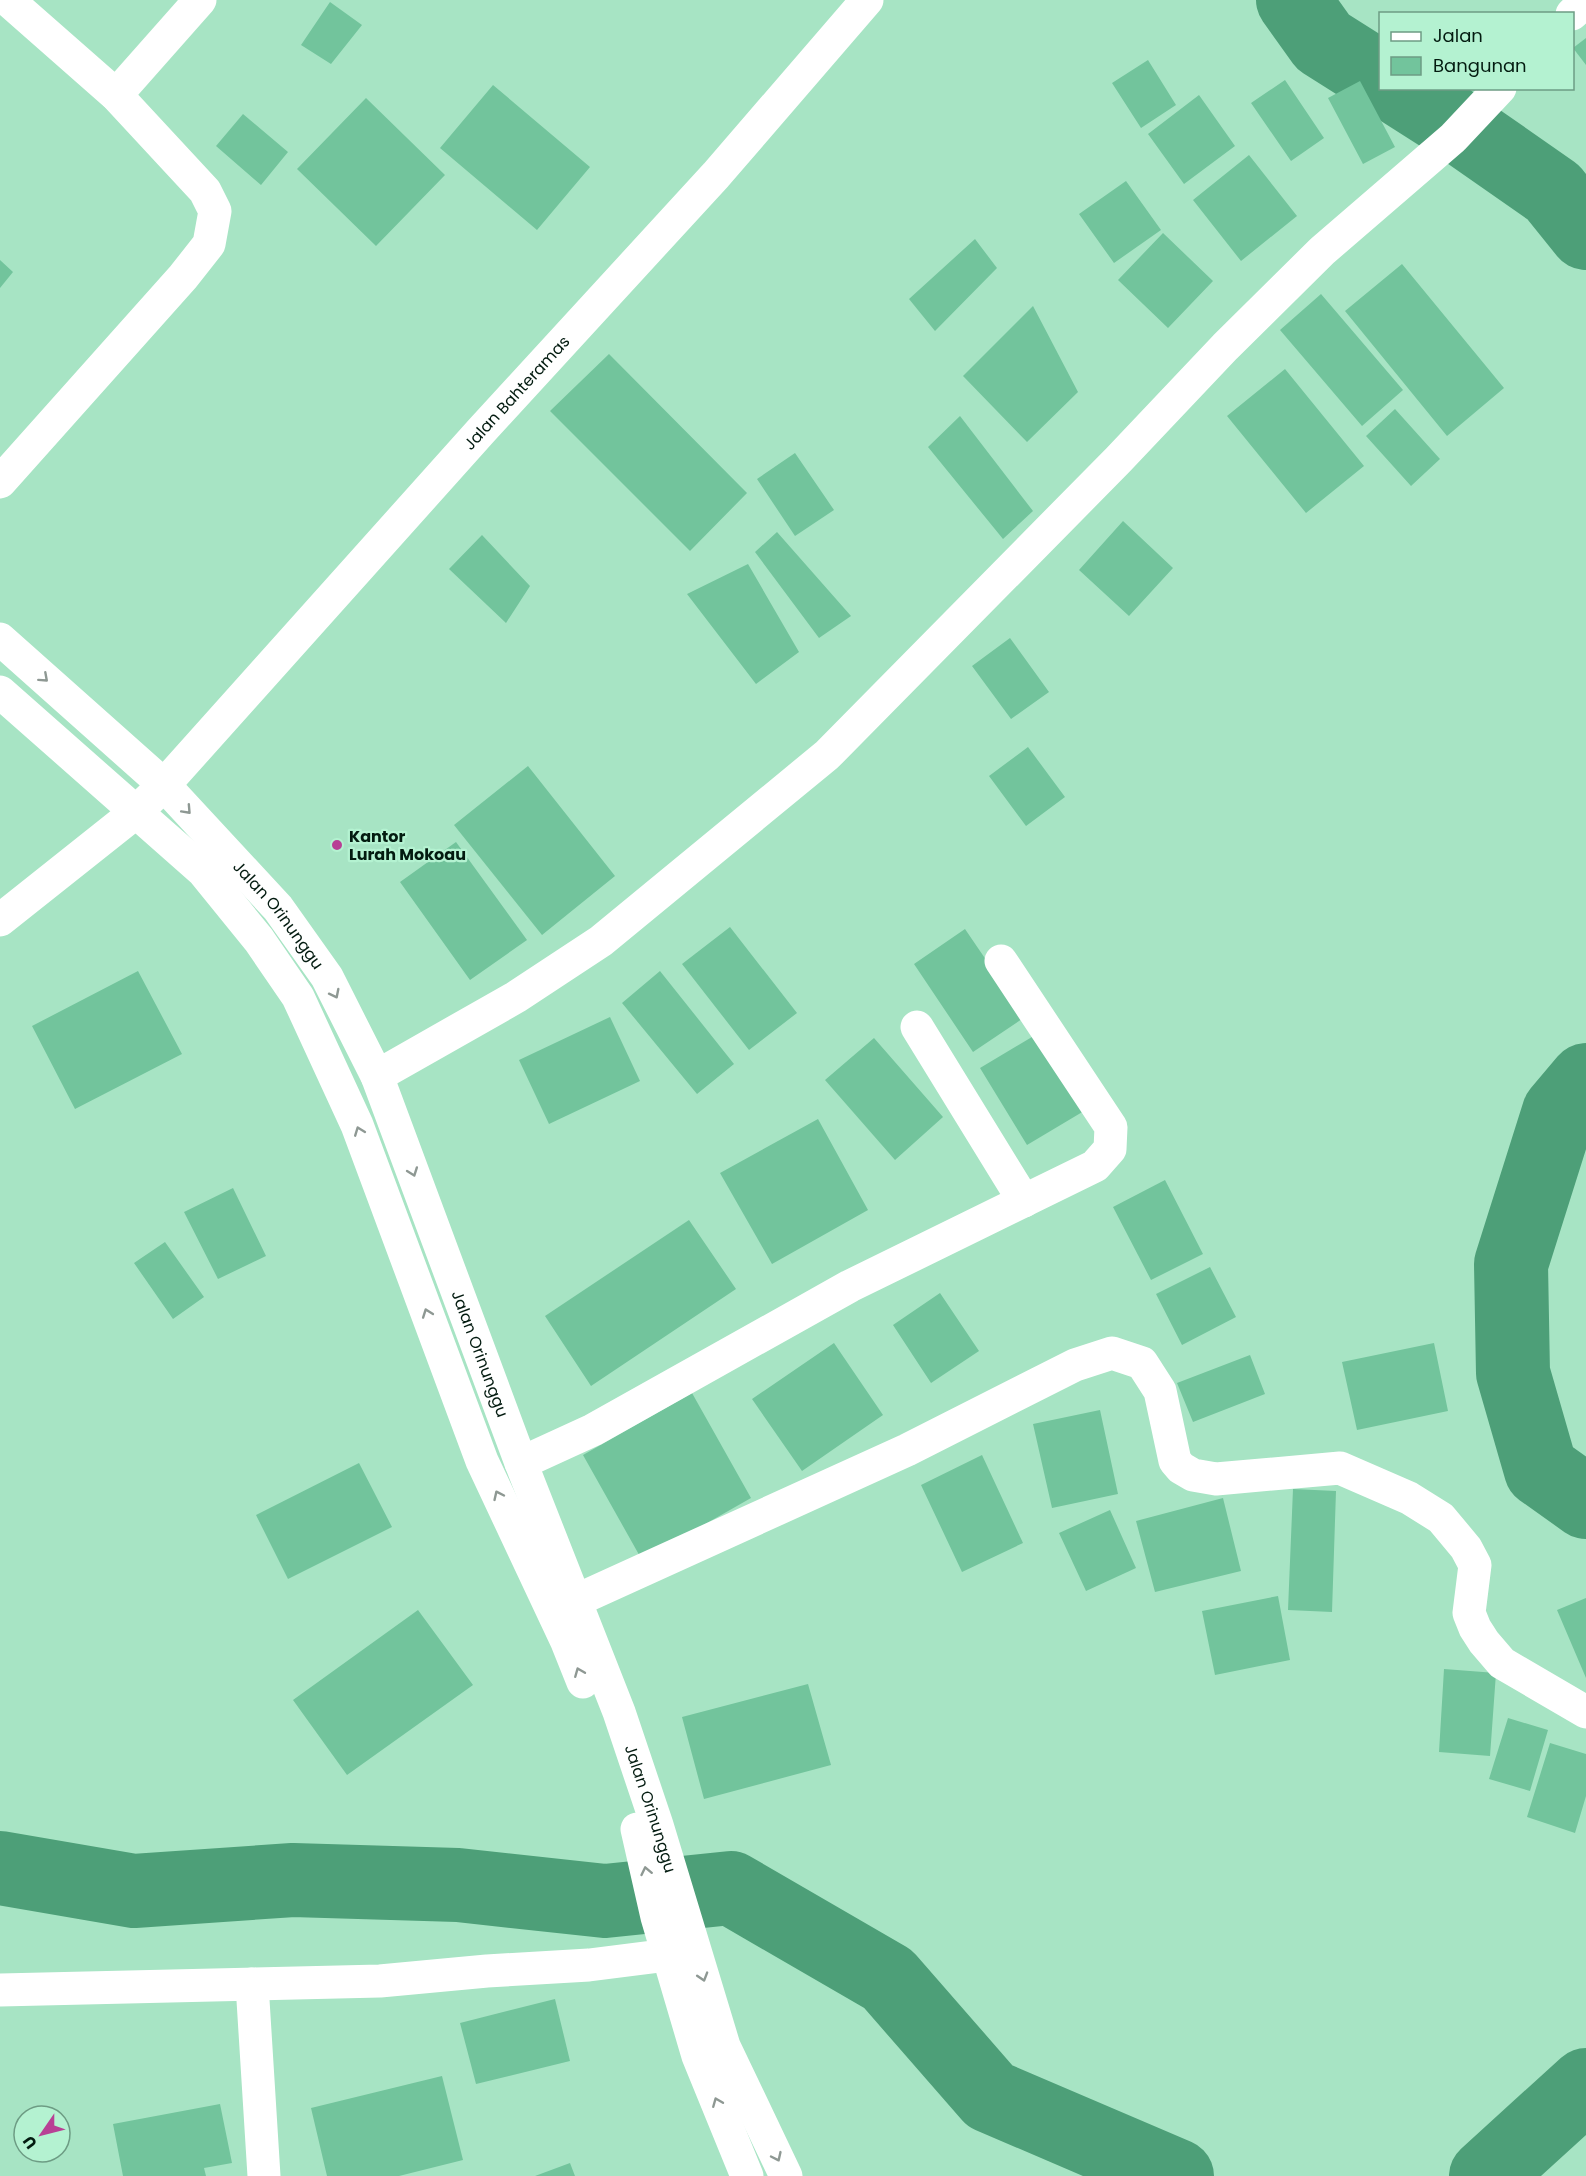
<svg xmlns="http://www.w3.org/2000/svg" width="1586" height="2176" viewBox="0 0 1586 2176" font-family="Poppins,sans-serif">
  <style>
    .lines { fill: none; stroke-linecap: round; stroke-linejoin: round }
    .river { stroke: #4d9f78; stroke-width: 74 }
    .building { fill: #72c49c }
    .minor { stroke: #fff; stroke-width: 33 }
    .oneway { stroke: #8e9893 }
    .poi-dot { fill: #b84095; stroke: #b4f2d1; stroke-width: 2 }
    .labels { text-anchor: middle; stroke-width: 4.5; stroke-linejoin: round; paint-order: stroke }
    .street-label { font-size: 16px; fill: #031b10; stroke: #b4f2d1 }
    .poi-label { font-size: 16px; font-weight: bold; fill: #031b10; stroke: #b4f2d1; text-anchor: start }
  </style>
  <rect width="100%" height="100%" fill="#a7e4c4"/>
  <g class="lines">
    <path class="river" d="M 1293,0 L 1323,42 L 1380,78
      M 1398,88 L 1464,130 L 1553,192 L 1586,233
      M 1586,1080 L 1559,1112 L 1511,1264 L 1513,1373 L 1541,1470 L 1586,1502
      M 0,1868 L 134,1891 L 293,1880 L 458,1885 L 605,1901 L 731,1888 L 888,1979 L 990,2096 L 1177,2176
      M 1486,2176 L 1586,2085"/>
  </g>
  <path class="building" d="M 330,2 L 362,25 L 331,64 L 301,45 Z
    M 1586,38 L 1586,65 L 1573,48 Z
    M 1148,60 L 1176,105 L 1141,128 L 1112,83 Z
    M 1285,80 L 1324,138 L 1291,161 L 1251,103 Z
    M 1360,81 L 1395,147 L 1363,164 L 1328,98 Z
    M 493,85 L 590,167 L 537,230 L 440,148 Z
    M 1199,95 L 1235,146 L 1184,184 L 1148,134 Z
    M 366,98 L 445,175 L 376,246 L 297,169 Z
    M 243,114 L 288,152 L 261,185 L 216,146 Z
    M 1249,155 L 1297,216 L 1241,261 L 1193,200 Z
    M 1126,181 L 1161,230 L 1114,263 L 1079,214 Z
    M 1163,233 L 1213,281 L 1168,328 L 1118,280 Z
    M 975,239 L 997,268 L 935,331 L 909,299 Z
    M 0,260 L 13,272 L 0,288 Z
    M 1402,264 L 1504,388 L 1447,436 L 1345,311 Z
    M 1321,294 L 1403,390 L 1362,426 L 1280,330 Z
    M 1033,306 L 1078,392 L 1027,442 L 963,376 Z
    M 609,354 L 747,493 L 690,551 L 550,411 Z
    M 1285,369 L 1364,466 L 1306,513 L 1227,416 Z
    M 1395,409 L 1440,459 L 1411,486 L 1366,436 Z
    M 960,416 L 1033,511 L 1003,539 L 928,447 Z
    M 795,453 L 834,510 L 795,536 L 757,479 Z
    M 1123,521 L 1173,568 L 1129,616 L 1079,570 Z
    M 777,532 L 851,616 L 819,638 L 755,552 Z
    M 482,535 L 530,586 L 506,623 L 449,569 Z
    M 748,564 L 799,652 L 756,684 L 687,594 Z
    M 1010,638 L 1049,692 L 1011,719 L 972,666 Z
    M 1028,747 L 1065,797 L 1026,826 L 989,776 Z
    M 528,766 L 615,876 L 542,935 L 454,825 Z
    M 456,842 L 527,940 L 470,980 L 400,882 Z
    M 730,927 L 797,1013 L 749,1050 L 682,964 Z
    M 965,929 L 1025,1017 L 973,1052 L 914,964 Z
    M 138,971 L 182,1054 L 75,1109 L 32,1026 Z
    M 660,971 L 734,1064 L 697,1094 L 622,1003 Z
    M 610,1017 L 640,1081 L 549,1124 L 519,1060 Z
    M 1037,1034 L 1084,1111 L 1027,1145 L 980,1068 Z
    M 874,1038 L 943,1117 L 895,1160 L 825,1080 Z
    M 818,1119 L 868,1210 L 772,1264 L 720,1173 Z
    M 1165,1180 L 1203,1254 L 1151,1280 L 1113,1207 Z
    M 233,1188 L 266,1256 L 218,1279 L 184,1212 Z
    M 689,1220 L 736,1289 L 591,1386 L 545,1316 Z
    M 165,1242 L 204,1297 L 173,1319 L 134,1263 Z
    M 1210,1267 L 1236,1317 L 1182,1345 L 1156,1294 Z
    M 940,1293 L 979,1351 L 931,1383 L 893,1325 Z
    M 834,1343 L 883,1415 L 802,1471 L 752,1399 Z
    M 1434,1343 L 1448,1411 L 1357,1430 L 1342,1362 Z
    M 1250,1355 L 1265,1394 L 1193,1422 L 1177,1383 Z
    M 692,1393 L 751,1498 L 642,1560 L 583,1455 Z
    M 1100,1410 L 1118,1494 L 1052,1508 L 1033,1424 Z
    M 982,1455 L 1023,1543 L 962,1572 L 921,1485 Z
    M 359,1463 L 392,1527 L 288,1579 L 256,1515 Z
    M 1293,1489 L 1336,1491 L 1332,1612 L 1288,1610 Z
    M 1223,1498 L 1241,1571 L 1155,1592 L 1136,1521 Z
    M 1110,1510 L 1136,1568 L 1086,1591 L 1059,1533 Z
    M 1278,1596 L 1290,1660 L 1215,1675 L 1202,1611 Z
    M 1586,1598 L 1586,1678 L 1557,1610 Z
    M 418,1610 L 473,1685 L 347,1775 L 293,1700 Z
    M 1444,1669 L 1496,1673 L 1490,1756 L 1439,1752 Z
    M 808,1684 L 831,1765 L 704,1799 L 682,1717 Z
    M 1508,1718 L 1548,1730 L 1530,1791 L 1489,1779 Z
    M 1550,1743 L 1586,1754 L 1586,1796 L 1575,1833 L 1527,1817 Z
    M 555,1999 L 570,2061 L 476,2084 L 460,2023 Z
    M 442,2076 L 463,2160 L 399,2176 L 327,2176 L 311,2108 Z
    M 220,2104 L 232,2163 L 204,2168 L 206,2176 L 123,2176 L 113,2124 Z
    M 570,2163 L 575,2176 L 535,2176 Z"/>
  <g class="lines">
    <g class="minor">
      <path d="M 1572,14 L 1586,1"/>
      <path d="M 116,95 L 200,0"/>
      <path d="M 0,482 L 183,277 L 209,244 L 215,211 L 205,191 L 116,95 L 8,0"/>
      <path id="s1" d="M 0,639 L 164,785 L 278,908 L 327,977 L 377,1076 L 521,1463 L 619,1712 L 657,1825 L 724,2046 L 786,2176"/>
      <path d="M 0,692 L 203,871 L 259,940 L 298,997 L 357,1125 L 482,1461 L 567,1642 L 583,1682"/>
      <path id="s2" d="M 0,920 L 136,812 L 164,785 L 481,431 L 716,175 L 867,0"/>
      <path d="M 917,1027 L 1024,1201"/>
      <path d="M 377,1076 L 516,997 L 601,941 L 827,755 L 1118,460 L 1225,347 L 1322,251 L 1453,138 L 1500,88"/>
      <path d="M 521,1463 L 593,1430 L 850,1286 L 1095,1166 L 1110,1149 L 1111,1127 L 1001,961"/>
      <path d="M 575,1601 L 907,1450 L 1075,1365 L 1112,1353 L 1142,1363 L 1160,1391 L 1175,1461 L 1181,1468 L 1193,1475 L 1216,1479 L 1340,1468 L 1409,1498 L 1441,1518 L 1466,1548 L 1475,1565 L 1469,1613 L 1475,1628 L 1484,1642 L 1502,1663 L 1586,1712"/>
      <path d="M 637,1829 L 657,1917 L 698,2056 L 747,2176"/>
      <path d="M 252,1984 L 264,2176"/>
      <path d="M 0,1990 L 380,1981 L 487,1971 L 589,1965 L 668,1955"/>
    </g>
  </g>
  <defs><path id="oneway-chevron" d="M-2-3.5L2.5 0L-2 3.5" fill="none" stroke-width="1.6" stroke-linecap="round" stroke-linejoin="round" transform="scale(1.5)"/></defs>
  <g class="oneway">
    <use href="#oneway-chevron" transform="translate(44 678) rotate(42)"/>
    <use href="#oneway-chevron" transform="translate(187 810) rotate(47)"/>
    <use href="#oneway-chevron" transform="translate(335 994) rotate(63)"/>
    <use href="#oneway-chevron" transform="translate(359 1131) rotate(-111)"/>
    <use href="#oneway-chevron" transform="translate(413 1172) rotate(70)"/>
    <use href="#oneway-chevron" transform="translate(427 1313) rotate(-110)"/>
    <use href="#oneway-chevron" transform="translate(498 1495) rotate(-115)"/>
    <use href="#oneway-chevron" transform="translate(579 1672) rotate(-112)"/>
    <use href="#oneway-chevron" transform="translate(646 1871) rotate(-102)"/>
    <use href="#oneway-chevron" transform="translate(703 1977) rotate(73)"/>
    <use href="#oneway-chevron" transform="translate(717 2102) rotate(-112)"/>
    <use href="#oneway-chevron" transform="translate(777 2157) rotate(65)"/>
  </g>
  <circle class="poi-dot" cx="337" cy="845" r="6"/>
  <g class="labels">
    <g class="street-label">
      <text dy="6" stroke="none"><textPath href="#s2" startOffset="740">Jalan Bahteramas</textPath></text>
      <text dy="6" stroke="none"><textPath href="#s1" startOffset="393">Jalan Orinunggu</textPath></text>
      <text dy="6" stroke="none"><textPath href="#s1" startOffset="879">Jalan Orinunggu</textPath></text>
      <text dy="6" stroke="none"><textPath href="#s1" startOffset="1365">Jalan Orinunggu</textPath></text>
    </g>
    <g class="poi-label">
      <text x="349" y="842">Kantor<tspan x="349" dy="18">Lurah Mokoau</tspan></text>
    </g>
  </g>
  <rect x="1379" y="12" width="195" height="78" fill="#b4f2d1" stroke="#6d9c84" stroke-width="1.5"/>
  <rect x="1391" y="32" width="30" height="9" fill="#ffffff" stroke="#6d9c84" stroke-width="1.5"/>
  <text x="1433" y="42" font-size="18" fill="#031b10">Jalan</text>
  <rect x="1391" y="57" width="30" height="18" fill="#72c49c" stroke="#6d9c84" stroke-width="1.5"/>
  <text x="1433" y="72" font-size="18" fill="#031b10">Bangunan</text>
  <g transform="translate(42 2134) rotate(235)"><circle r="28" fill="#b4f2d1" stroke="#6d9c84" stroke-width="1.5"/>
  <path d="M0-4.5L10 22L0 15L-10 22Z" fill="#b84095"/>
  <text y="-9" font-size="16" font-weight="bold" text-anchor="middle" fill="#031b10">U</text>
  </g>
</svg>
